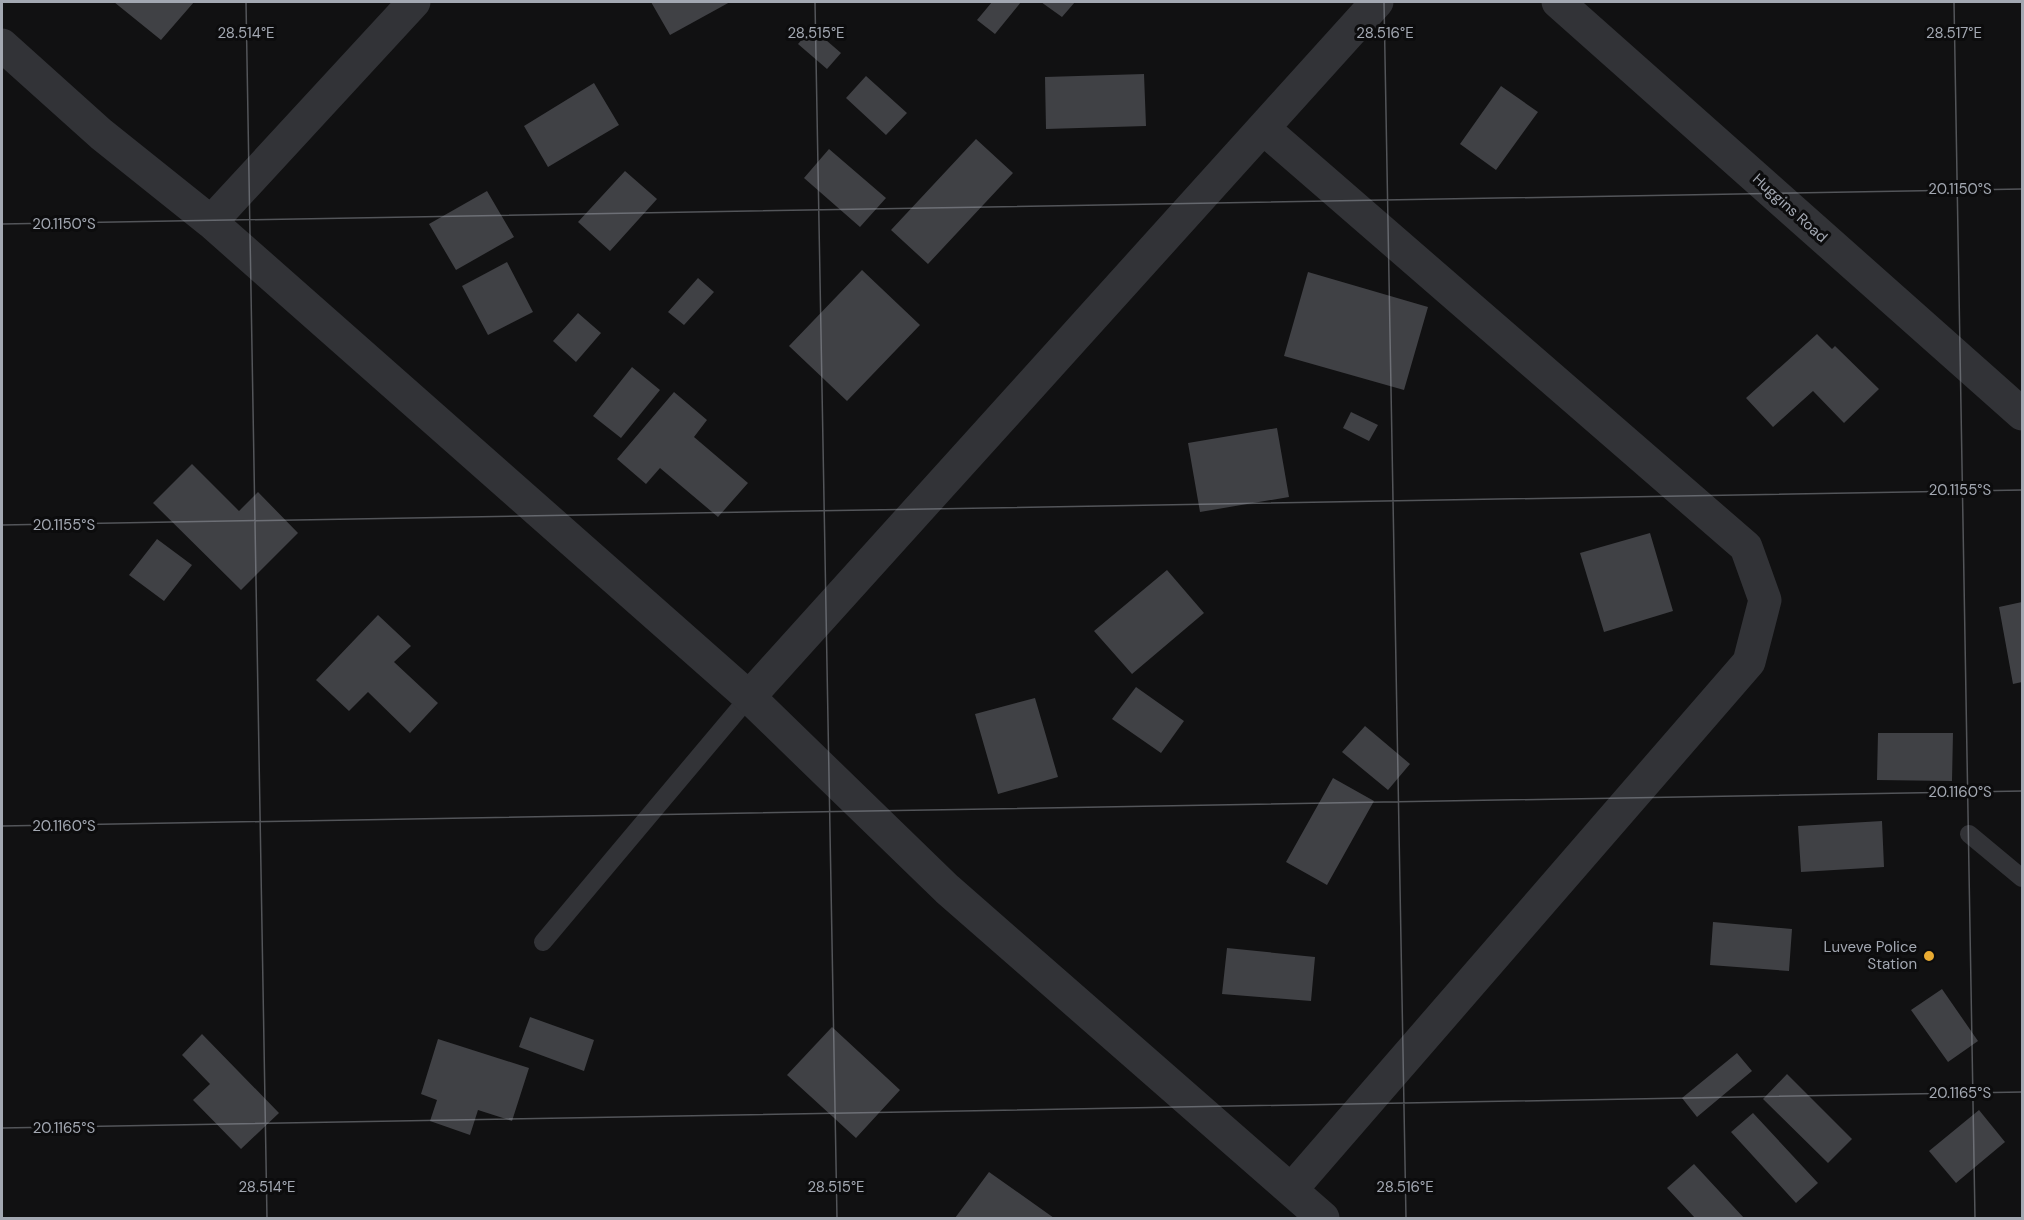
<svg xmlns="http://www.w3.org/2000/svg" width="2024" height="1220" viewBox="0 0 2024 1220" font-family="'DM Sans',sans-serif">
  <style>
    .building { fill: #404145 }
    .lines { fill: none; stroke-linecap: round; stroke-linejoin: round }
    .service { stroke: #323337; stroke-width: 18 }
    .minor { stroke: #323337; stroke-width: 33 }
    .tertiary { stroke: #323337; stroke-width: 33 }
    .ticks { fill: none; stroke: #a3a8b2; stroke-width: 1.5; stroke-opacity: 0.45 }
    .poi-dot { fill: #e9ab32; stroke: #0c0c0d; stroke-width: 2 }
    .labels { text-anchor: middle; stroke-width: 6; stroke-linejoin: round; paint-order: stroke }
    .street-label { font-size: 15px; fill: #a3a8b2; stroke: #0c0c0d }
    .poi-label { font-size: 15px; fill: #a3a8b2; stroke: #0c0c0d; text-anchor: end }
    .ticks-label { font-size: 15px; text-anchor: middle; fill: #a3a8b2; stroke: #0c0c0d; stroke-width: 6; stroke-linejoin: round; paint-order: stroke }
  </style>
  <rect width="100%" height="100%" fill="#111112"/>
  <path class="building" d="M 114,2 L 194,2 L 161,40 Z
    M 651,2 L 730,2 L 670,35 Z
    M 992,2 L 1021,2 L 995,34 L 977,20 Z
    M 1041,2 L 1075,2 L 1062,17 Z
    M 812,28 L 841,53 L 827,69 L 798,44 Z
    M 1144,74 L 1146,126 L 1046,129 L 1045,77 Z
    M 866,76 L 907,113 L 886,135 L 846,98 Z
    M 594,83 L 619,125 L 548,167 L 524,126 Z
    M 1501,86 L 1538,112 L 1496,170 L 1460,144 Z
    M 976,139 L 1013,173 L 928,264 L 891,230 Z
    M 829,149 L 886,198 L 860,227 L 804,178 Z
    M 625,171 L 657,199 L 610,251 L 578,222 Z
    M 487,191 L 514,237 L 456,270 L 429,224 Z
    M 507,262 L 533,312 L 488,335 L 462,286 Z
    M 862,270 L 920,325 L 847,401 L 789,346 Z
    M 1308,272 L 1428,307 L 1404,390 L 1284,356 Z
    M 698,278 L 714,292 L 684,325 L 668,312 Z
    M 578,313 L 601,333 L 576,362 L 553,341 Z
    M 1817,334 L 1832,349 L 1835,346 L 1879,389 L 1844,423 L 1813,391 L 1773,427 L 1746,398 Z
    M 632,367 L 660,390 L 621,438 L 593,416 Z
    M 674,392 L 707,420 L 694,437 L 748,483 L 718,517 L 660,468 L 646,484 L 617,459 Z
    M 1351,412 L 1378,425 L 1369,441 L 1343,428 Z
    M 1277,428 L 1289,497 L 1200,512 L 1188,443 Z
    M 192,464 L 239,511 L 258,492 L 298,533 L 241,590 L 153,503 Z
    M 1650,533 L 1673,611 L 1604,632 L 1580,553 Z
    M 157,539 L 192,565 L 164,601 L 129,575 Z
    M 1167,570 L 1204,613 L 1132,674 L 1094,631 Z
    M 2022,602 L 2022,682 L 2013,684 L 1999,607 Z
    M 378,615 L 411,646 L 394,662 L 438,703 L 410,733 L 368,692 L 349,711 L 316,680 Z
    M 1136,687 L 1184,721 L 1161,753 L 1112,719 Z
    M 1035,698 L 1058,777 L 998,794 L 975,714 Z
    M 1365,726 L 1410,764 L 1388,790 L 1342,752 Z
    M 1878,733 L 1953,733 L 1952,781 L 1877,780 Z
    M 1333,778 L 1374,801 L 1327,885 L 1286,862 Z
    M 1882,821 L 1884,867 L 1801,872 L 1798,826 Z
    M 1713,922 L 1792,929 L 1789,971 L 1710,965 Z
    M 1227,948 L 1315,957 L 1311,1001 L 1222,994 Z
    M 1942,989 L 1978,1041 L 1948,1062 L 1911,1010 Z
    M 530,1017 L 594,1040 L 584,1071 L 519,1047 Z
    M 832,1027 L 900,1090 L 856,1138 L 787,1075 Z
    M 202,1034 L 279,1113 L 241,1149 L 193,1100 L 210,1084 L 182,1055 Z
    M 438,1039 L 529,1068 L 512,1121 L 478,1110 L 470,1135 L 430,1121 L 437,1100 L 421,1094 Z
    M 1737,1053 L 1752,1071 L 1697,1117 L 1682,1098 Z
    M 1787,1074 L 1852,1139 L 1828,1163 L 1763,1099 Z
    M 1979,1110 L 2005,1142 L 1956,1183 L 1929,1151 Z
    M 1753,1113 L 1818,1183 L 1796,1203 L 1731,1132 Z
    M 1694,1164 L 1744,1218 L 1695,1218 L 1667,1188 Z
    M 989,1172 L 1054,1218 L 955,1218 Z"/>
  <g class="lines">
    <path class="service" d="M 1969,834 L 2022,878
      M 543,942 L 749,697"/>
    <path class="minor" d="M 2,45 L 101,134 L 211,222 L 749,697 L 947,889 L 1323,1218
      M 1263,128 L 1746,547 L 1765,600 L 1749,662 L 1291,1190
      M 211,222 L 414,2
      M 749,697 L 1377,2"/>
    <path class="tertiary" d="M 1558,2 L 2022,414"/>
  </g>
  <path class="ticks" d="M 246,2 L 267,1218M 815,2 L 837,1218M 1384,2 L 1406,1218M 1954,2 L 1975,1218M 2,224 L 2022,189M 2,525 L 2022,490M 2,826 L 2022,791M 2,1128 L 2022,1092"/>
  <circle class="poi-dot" cx="1929" cy="956" r="6"/>
  <g class="labels">
    <g class="street-label">
      <text transform="translate(1790 208) rotate(42)" y="5">Huggins Road</text>
    </g>
    <g class="poi-label">
      <text x="1917" y="952">Luveve Police<tspan x="1917" dy="17">Station</tspan></text>
    </g>
  </g>
  <g class="ticks-label">
    <text x="246" y="38">28.514°E</text>
    <text x="816" y="38">28.515°E</text>
    <text x="1385" y="38">28.516°E</text>
    <text x="1954" y="38">28.517°E</text>
    <text x="1960" y="194">20.1150°S</text>
    <text x="64" y="229">20.1150°S</text>
    <text x="1960" y="495">20.1155°S</text>
    <text x="64" y="530">20.1155°S</text>
    <text x="1960" y="797">20.1160°S</text>
    <text x="64" y="831">20.1160°S</text>
    <text x="1960" y="1098">20.1165°S</text>
    <text x="64" y="1133">20.1165°S</text>
    <text x="267" y="1192">28.514°E</text>
    <text x="836" y="1192">28.515°E</text>
    <text x="1405" y="1192">28.516°E</text>
  </g>
  <rect width="2024" height="1220" fill="none" stroke="#a3a8b2" stroke-width="6"/>
</svg>
